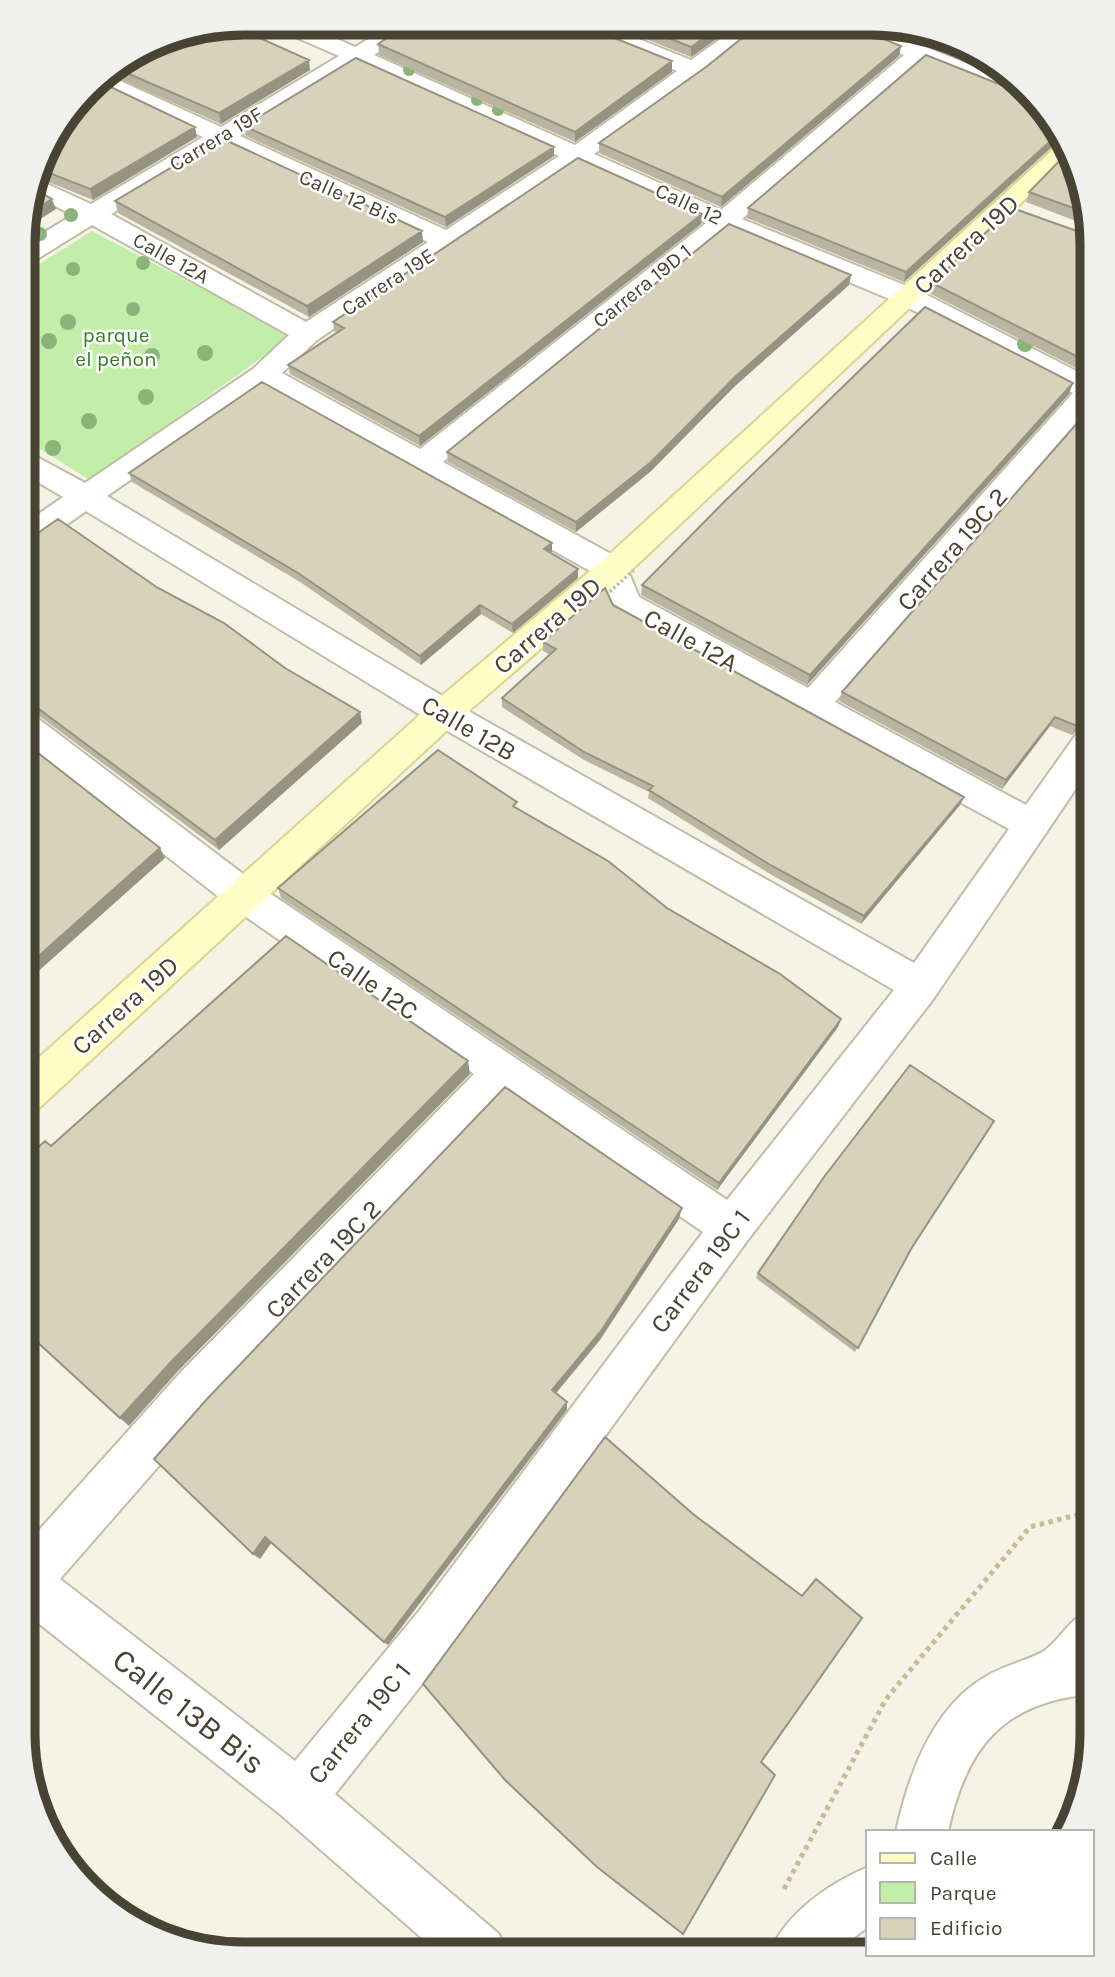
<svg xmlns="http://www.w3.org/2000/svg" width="1115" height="1977" viewBox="0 0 1115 1977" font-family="Karla,sans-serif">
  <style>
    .green { fill: #c2eea9 }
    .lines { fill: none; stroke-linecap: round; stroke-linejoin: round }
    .street-casing { stroke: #c1bda7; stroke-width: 4 }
    .secondary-casing { stroke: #dad490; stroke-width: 4 }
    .path { stroke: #c5bd96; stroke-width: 5; stroke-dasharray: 4.5 4.5; stroke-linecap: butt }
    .street { fill: #fff; fill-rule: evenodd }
    .secondary { fill: #fffcc5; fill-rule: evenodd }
    .path-bridge { stroke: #c5bd96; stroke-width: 3.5; stroke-dasharray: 2.5 2.5; stroke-linecap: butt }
    .tree { fill: #8ab479 }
    .wall { fill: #bab5a0 }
    .shaded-wall { fill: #979382 }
    .building { fill: #d8d2ba; stroke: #979382; stroke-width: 2 }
    .labels { text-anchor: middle; stroke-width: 5; stroke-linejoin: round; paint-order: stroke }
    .far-street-label { font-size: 21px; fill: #484434; stroke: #fff }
    .far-park-label { font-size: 21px; fill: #328120; stroke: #fff }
    .street-label { font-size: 26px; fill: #484434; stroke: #fff }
    .near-street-label { font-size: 32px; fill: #484434; stroke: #fff }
    .rim { fill: none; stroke: #484434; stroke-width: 9 }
  </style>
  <rect width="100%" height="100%" fill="#f5f3e6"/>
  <path class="green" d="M 92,231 L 292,336 L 90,480 L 24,439 L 25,273 Z"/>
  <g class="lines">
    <defs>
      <path id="street" d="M 272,23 L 302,23 L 355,47 L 394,24 L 420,24 L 374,55 L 575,145 L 677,71 L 576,30 L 573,25 L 604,25 L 691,60 L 739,26 L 764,26 L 703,75 L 594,154 L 721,210 L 904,55 L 847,32 L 844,26 L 874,27 L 1022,85 L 1034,103 L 1022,102 L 923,62 L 742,219 L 919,291 L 1092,379 L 1092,408 L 835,702 L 1026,805 L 1080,729 L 1092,725 L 1092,765 L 934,998 L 747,1241 L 453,1645 L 335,1794 L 499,1934 L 507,1953 L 439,1953 L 281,1815 L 23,1611 L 23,1548 L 180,1373 L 474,1074 L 233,908 L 24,745 L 24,713 L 36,717 L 259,886 L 727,1200 L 894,990 L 432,722 L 86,511 L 35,547 L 24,550 L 24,524 L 63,497 L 24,474 L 24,450 L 85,483 L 253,369 L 289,335 L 92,225 L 34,261 L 25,263 L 25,244 L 73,215 L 31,194 L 36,179 L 91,204 L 203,137 L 92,85 L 105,74 L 221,127 L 339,56 L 275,28 ZM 357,65 L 559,156 L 446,230 L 240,136 ZM 223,146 L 428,242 L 306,322 L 111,214 ZM 578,165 L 706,223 L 420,449 L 282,373 L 317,340 ZM 727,231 L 899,303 L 1073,393 L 808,688 L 639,597 L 624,561 L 443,462 ZM 264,388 L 599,576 L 614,612 L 1009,829 L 914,963 L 456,704 L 107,496 ZM 506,1096 L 703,1232 L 419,1611 L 295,1761 L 60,1579 L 212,1405 Z
        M 1092,1609 L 1092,1694 C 1003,1702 966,1747 948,1832 L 896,1832 C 908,1776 932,1708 985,1677 C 1002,1666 1029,1660 1044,1651 C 1063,1637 1067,1620 1092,1609 Z
        M 868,1867 L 868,1927 L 832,1954 L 769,1954 C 785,1914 829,1883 868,1867 Z"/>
      <path id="secondary" d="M 1060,143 L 1070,157 L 624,577 L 456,722 L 38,1109 L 24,1114 L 24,1071 L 432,704 L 602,561 Z"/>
    </defs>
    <use href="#street" class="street-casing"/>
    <use href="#secondary" class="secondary-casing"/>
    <path class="path" d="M 784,1889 L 886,1699 L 1030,1527 L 1092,1511"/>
    <use href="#street" class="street"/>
    <use href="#secondary" class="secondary"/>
    <path class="path-bridge" d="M 606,595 L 635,569"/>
  </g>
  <g class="tree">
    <circle cx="409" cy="70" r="6"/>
    <circle cx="477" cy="100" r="6"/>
    <circle cx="498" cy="110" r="6"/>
    <circle cx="71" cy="215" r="7"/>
    <circle cx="40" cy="234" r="7"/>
    <circle cx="143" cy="263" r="7"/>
    <circle cx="73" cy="269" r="7"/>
    <circle cx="133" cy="309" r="7"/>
    <circle cx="68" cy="322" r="8"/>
    <circle cx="49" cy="341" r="8"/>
    <circle cx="1025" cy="344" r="8"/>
    <circle cx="205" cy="353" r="8"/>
    <circle cx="152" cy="356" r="8"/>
    <circle cx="146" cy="397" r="8"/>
    <circle cx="89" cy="421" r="8"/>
    <circle cx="53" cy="448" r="8"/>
  </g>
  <path class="wall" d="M 611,25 L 735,26 L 691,57 Z
    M 880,27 L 914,27 L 1017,77 L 1019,82 Z
    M 160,39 L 310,70 L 221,124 L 106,73 Z
    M 378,44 L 672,72 L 575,142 L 379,55 Z
    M 901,46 L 899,56 L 721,207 L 599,153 L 599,143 L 706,67 Z
    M 1024,94 L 1028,94 L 1059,141 L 904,282 L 747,218 L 748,208 Z
    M 244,126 L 554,156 L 446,227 L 246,136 Z
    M 197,137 L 93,200 L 36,177 L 46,146 Z
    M 1080,172 L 1089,226 L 1026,202 L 1029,192 Z
    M 115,201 L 423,242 L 309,317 L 118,213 Z
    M 702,214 L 701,224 L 420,446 L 290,374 L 288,365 L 337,333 L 334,331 L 333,322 Z
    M 1092,244 L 1092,376 L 929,293 L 932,283 Z
    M 851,275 L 849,285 L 735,386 L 650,472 L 576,532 L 448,462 L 447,452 Z
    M 1069,394 L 807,685 L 641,595 L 642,585 Z
    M 1092,406 L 1092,723 L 1079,727 L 1072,735 L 1050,726 L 1002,789 L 839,701 L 842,692 Z
    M 129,473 L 552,552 L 551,553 L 578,569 L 578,578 L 513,633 L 481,614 L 421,665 L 300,582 L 132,482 Z
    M 24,539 L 158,588 L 285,668 L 360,712 L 362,723 L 219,850 L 38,715 L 24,711 Z
    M 613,605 L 960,805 L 861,924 L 770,874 L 648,798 L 649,792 L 584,760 L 502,707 L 502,698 L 550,655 L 543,651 L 543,642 Z
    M 517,808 L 667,908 L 841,1019 L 838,1027 L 717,1190 L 281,898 L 278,888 Z
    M 911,1249 L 855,1352 L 756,1278 L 758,1273 Z"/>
  <path class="shaded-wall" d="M 721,26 L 735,26 L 691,57 L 691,47 Z
    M 901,46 L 899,56 L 721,207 L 722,197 Z
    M 309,60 L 310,70 L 221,124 L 219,113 Z
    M 672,61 L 672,72 L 575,142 L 575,132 Z
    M 195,127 L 197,137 L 93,200 L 90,189 Z
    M 1056,136 L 1058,141 L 904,282 L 906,272 Z
    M 554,147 L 554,156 L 446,227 L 445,217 Z
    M 52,199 L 56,209 L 25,229 L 25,216 Z
    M 702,214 L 701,224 L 420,446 L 419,436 Z
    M 422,231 L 423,242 L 309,317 L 307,306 Z
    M 851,275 L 849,285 L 735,386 L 650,472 L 576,532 L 576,522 L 736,376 Z
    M 1073,383 L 1069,394 L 807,685 L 810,675 Z
    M 552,543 L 552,552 L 544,559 L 544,549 Z
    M 578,569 L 578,578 L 513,633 L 512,624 Z
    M 480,605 L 481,614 L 421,665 L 420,656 Z
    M 360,712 L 362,723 L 219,850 L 215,840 Z
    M 1092,715 L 1091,723 L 1079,727 L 1072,735 L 1077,726 L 1084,717 Z
    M 1055,717 L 1050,726 L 1002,789 L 1006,780 Z
    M 964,797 L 960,805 L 861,924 L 864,916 Z
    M 160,848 L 165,858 L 24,984 L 24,969 Z
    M 841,1019 L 838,1027 L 717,1190 L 719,1183 Z
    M 468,1061 L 470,1074 L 178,1371 L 129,1426 L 120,1418 L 170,1363 Z
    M 682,1208 L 679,1219 L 600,1340 L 552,1398 L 552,1390 Z
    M 567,1402 L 567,1410 L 388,1645 L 384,1642 Z
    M 265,1537 L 272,1542 L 260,1559 L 253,1554 Z"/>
  <path class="building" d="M 407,24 L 582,25 L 672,61 L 575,132 L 378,44 Z
    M 231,25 L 309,60 L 219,113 L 115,68 L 160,39 Z
    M 637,25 L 721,26 L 691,47 Z
    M 757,26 L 854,27 L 901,46 L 722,197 L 599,143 L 706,67 Z
    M 909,27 L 914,27 L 933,37 Z
    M 926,55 L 1024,94 L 1028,94 L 1056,136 L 906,272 L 748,208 Z
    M 356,58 L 554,147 L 445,217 L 244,126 Z
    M 96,80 L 195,127 L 90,189 L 39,169 L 46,146 Z
    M 221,138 L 422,231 L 307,306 L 115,201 Z
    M 1067,153 L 1080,172 L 1087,213 L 1029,192 Z
    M 578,158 L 702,214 L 419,436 L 288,365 L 344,328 L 333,322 Z
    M 33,188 L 52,199 L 25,216 Z
    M 1012,208 L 1091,236 L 1092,244 L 1092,364 L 932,283 Z
    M 729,224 L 851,275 L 736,376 L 651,462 L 576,522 L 447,452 Z
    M 925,307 L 1073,383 L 810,675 L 642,585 L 726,500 Z
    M 262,382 L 552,543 L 544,549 L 578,569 L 512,624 L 480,605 L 420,656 L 298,573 L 129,473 Z
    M 1092,406 L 1092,715 L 1084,717 L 1077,726 L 1055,717 L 1006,780 L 842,692 Z
    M 58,519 L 158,588 L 224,623 L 285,668 L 360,712 L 215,840 L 32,704 L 24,702 L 24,539 L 32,537 Z
    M 605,588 L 613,605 L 964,797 L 864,916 L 772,866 L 649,790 L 653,786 L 584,752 L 502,698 L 556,649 L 543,642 Z
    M 24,742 L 160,848 L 24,969 Z
    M 438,750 L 517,802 L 513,806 L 608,861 L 667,908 L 780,974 L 841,1019 L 719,1183 L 278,888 Z
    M 286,936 L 468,1061 L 170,1363 L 120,1418 L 23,1329 L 23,1161 L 45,1141 L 51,1146 Z
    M 910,1065 L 994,1121 L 911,1249 L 858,1348 L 758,1273 L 824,1177 Z
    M 505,1087 L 682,1208 L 601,1331 L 552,1390 L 567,1402 L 384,1642 L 265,1537 L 253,1554 L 154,1459 L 207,1399 Z
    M 605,1437 L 693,1514 L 802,1596 L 816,1579 L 862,1618 L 761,1762 L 775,1775 L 683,1934 L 597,1867 L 505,1780 L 423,1684 Z"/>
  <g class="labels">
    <g class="far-street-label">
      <text transform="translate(216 139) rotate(-31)" y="7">Carrera 19F</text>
      <text transform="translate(349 197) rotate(24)" y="7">Calle 12 Bis</text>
      <text transform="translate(689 204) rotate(25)" y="7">Calle 12</text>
      <text transform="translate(171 258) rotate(29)" y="7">Calle 12A</text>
      <text transform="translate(388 282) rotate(-33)" y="7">Carrera 19E</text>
      <text transform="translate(642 286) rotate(-39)" y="7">Carrera 19D 1</text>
    </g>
    <g class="far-park-label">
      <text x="116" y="342">parque<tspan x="116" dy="24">el peñon</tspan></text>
    </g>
    <g class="street-label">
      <text transform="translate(966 244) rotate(-43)" y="9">Carrera 19D</text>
      <text transform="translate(952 549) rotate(-49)" y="9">Carrera 19C 2</text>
      <text transform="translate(547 625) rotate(-41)" y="9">Carrera 19D</text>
      <text transform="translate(691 640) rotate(29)" y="9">Calle 12A</text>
      <text transform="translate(469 728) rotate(30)" y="9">Calle 12B</text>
      <text transform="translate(373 984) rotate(35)" y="9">Calle 12C</text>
      <text transform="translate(125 1005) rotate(-42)" y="9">Carrera 19D</text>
      <text transform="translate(323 1259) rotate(-46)" y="9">Carrera 19C 2</text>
      <text transform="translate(700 1271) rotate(-53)" y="9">Carrera 19C 1</text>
      <text transform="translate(359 1723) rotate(-51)" y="9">Carrera 19C 1</text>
    </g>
    <g class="near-street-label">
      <text transform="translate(189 1711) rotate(38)" y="11">Calle 13B Bis</text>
    </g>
  </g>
  <path d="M0 0H1115V1977H0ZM244 35H871A209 209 0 0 1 1080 244V1733A209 209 0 0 1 871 1942H244A209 209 0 0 1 35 1733V244A209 209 0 0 1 244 35Z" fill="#f0f0ef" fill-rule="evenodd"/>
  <path class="rim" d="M244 35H871A209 209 0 0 1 1080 244V1733A209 209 0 0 1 871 1942H244A209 209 0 0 1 35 1733V244A209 209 0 0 1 244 35Z"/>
  <rect x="866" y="1830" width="228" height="126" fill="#ffffff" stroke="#b6b4ae" stroke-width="2"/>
  <rect x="880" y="1853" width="35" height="10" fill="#fffcc5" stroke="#b6b4ae" stroke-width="2"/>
  <text x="930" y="1865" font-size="21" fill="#484434">Calle</text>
  <rect x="880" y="1882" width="35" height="21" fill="#c2eea9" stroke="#b6b4ae" stroke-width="2"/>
  <text x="930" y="1900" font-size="21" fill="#484434">Parque</text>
  <rect x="880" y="1918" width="35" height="21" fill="#d8d2ba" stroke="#b6b4ae" stroke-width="2"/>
  <text x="930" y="1935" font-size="21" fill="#484434">Edificio</text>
</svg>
